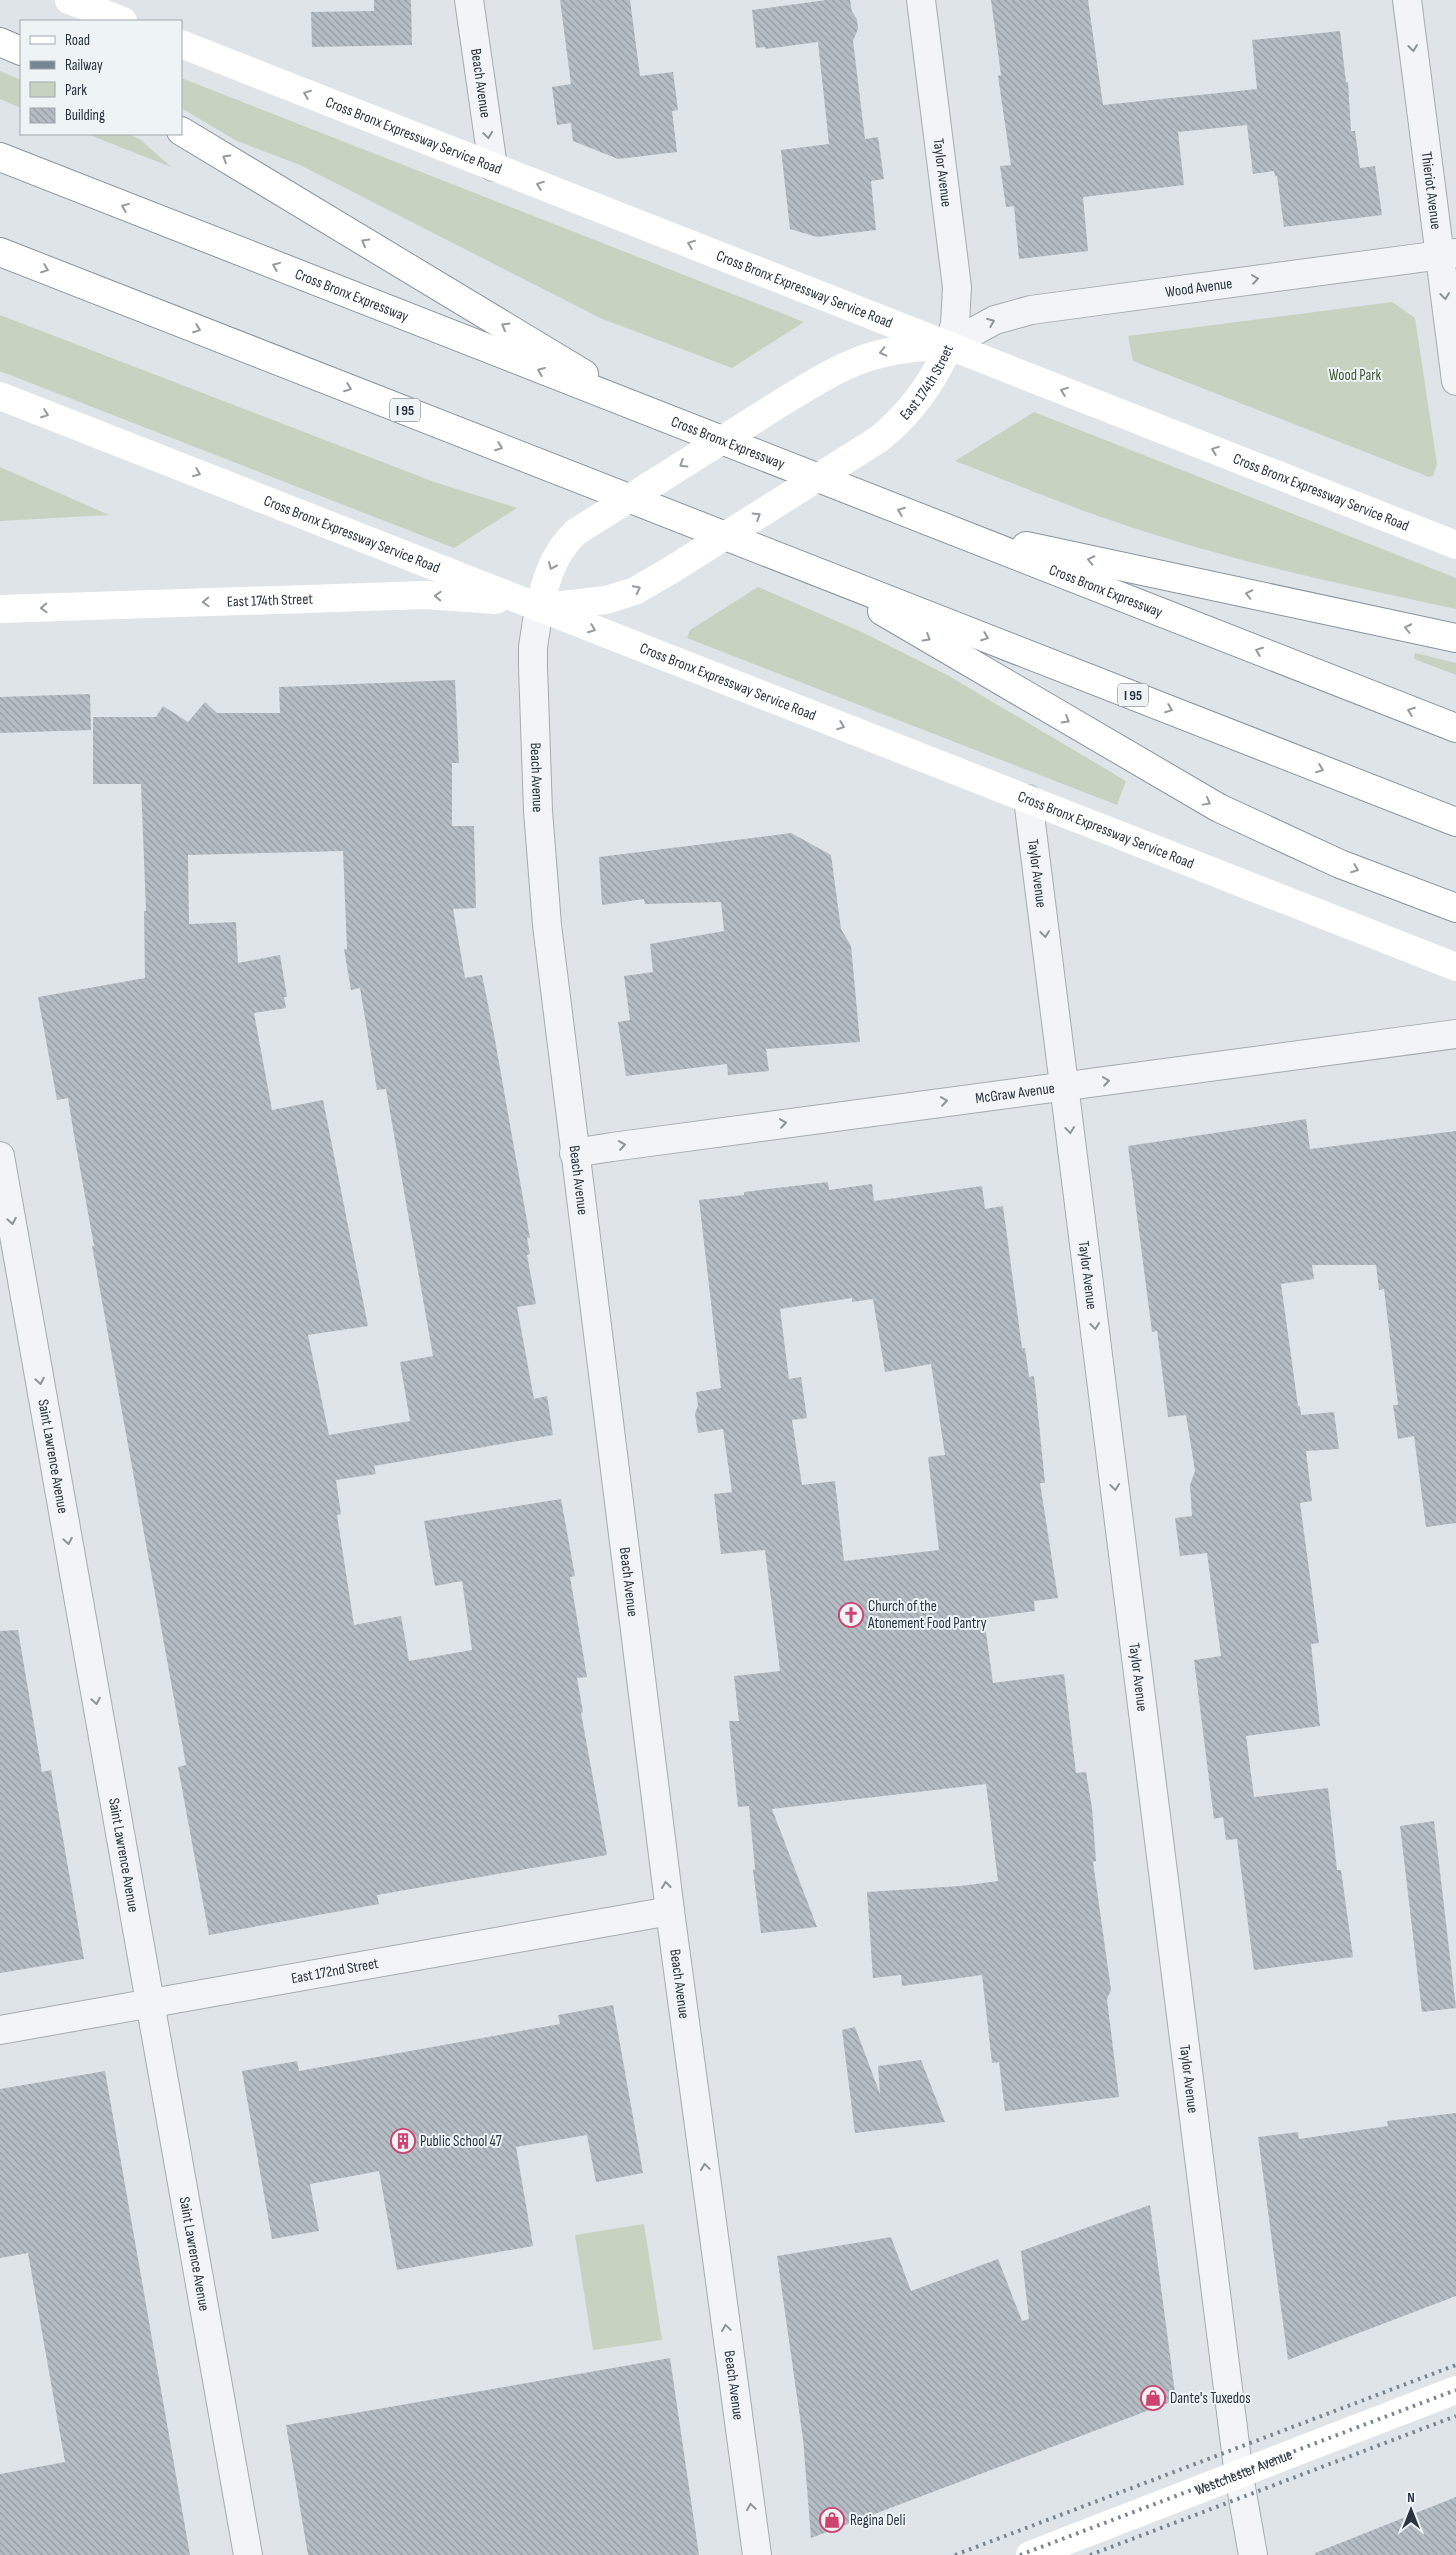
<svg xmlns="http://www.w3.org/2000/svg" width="1456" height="2555" viewBox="0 0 1456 2555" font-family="'Sofia Sans Condensed',sans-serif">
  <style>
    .green { fill: #c8d2c0 }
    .building { fill: url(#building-back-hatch); fill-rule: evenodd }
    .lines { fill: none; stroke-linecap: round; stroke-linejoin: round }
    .minor-casing { stroke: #a4acb2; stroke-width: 30 }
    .tertiary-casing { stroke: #a4acb2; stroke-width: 30 }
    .motorway-casing { stroke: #86949f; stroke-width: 30 }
    .minor { stroke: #f2f4f7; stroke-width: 28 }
    .tertiary { stroke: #f2f4f7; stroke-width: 28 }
    .secondary { stroke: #fff; stroke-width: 28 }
    .motorway { stroke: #fff; stroke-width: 28 }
    .rail { stroke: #788692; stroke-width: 4; stroke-dasharray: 2.5 5; stroke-linecap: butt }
    .secondary-bridge { stroke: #fff; stroke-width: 28 }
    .oneway { stroke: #8d949b }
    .oneway2 { stroke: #949a9f }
    .labels { text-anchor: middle; stroke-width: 4; stroke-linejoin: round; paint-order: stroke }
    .shield { fill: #eef3f6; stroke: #636d76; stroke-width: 1 }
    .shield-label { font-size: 14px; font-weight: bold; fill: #28343f }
    .street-label { font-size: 15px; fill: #28343f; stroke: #eef3f6 }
    .park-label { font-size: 15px; fill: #435b35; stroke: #eef3f6 }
    .poi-label { font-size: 15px; fill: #28343f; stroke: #eef3f6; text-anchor: start }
  </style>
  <defs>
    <pattern id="building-back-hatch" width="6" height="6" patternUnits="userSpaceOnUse" patternTransform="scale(1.25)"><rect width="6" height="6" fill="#b6bec5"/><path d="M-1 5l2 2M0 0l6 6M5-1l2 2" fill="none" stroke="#949ba1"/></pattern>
  </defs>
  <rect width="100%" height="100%" fill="#dfe4e8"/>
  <path class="green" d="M 0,71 L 21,80 L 21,108 L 0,99 Z
    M 181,78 L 804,322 L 732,368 L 600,318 L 300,165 L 237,141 L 181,108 Z
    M 87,134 L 128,134 L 141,140 L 171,167 Z
    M 1392,302 L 1415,318 L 1437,464 L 1433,476 L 1429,477 L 1133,361 L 1128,336 Z
    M 0,315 L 437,483 L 517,508 L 454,548 L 0,371 Z
    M 1034,412 L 1456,578 L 1456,609 C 1344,585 1231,561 1122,524 C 1066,506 1011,482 955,461 Z
    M 0,467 L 109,515 L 0,521 Z
    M 758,587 L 862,632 L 949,676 L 1126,781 L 1117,805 L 687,638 L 690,630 Z
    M 1415,653 L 1456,663 L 1456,675 L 1414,659 Z
    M 644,2224 L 662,2340 L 593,2350 L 575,2235 Z"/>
  <path class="building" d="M 374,0 L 411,0 L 412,45 L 312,47 L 311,12 L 374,11 Z
    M 560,0 L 630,0 L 640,76 L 673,72 L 678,110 L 672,111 L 677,152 L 618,159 L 573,141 L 571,123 L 557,125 L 552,87 L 571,84 Z
    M 826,0 L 850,0 L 852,12 L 857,19 L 858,29 L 853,41 L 865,139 L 878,137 L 884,179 L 871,181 L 876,230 L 817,237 L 790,229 L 781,150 L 829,144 L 818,42 L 765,49 L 765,47 L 756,48 L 752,10 Z
    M 991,0 L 1088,0 L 1103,105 L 1257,89 L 1252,40 L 1340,31 L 1346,82 L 1348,82 L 1351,131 L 1355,131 L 1360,168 L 1375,166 L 1382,215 L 1284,227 L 1277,176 L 1275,176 L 1274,171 L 1253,174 L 1247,125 L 1178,132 L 1184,185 L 1083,197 L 1088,251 L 1019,259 L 1014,206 L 1006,207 L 1000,166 L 1011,165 L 998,76 L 1001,75 Z
    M 455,680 L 459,763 L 452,763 L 452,826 L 474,826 L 476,908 L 453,909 L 465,978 L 482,975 L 493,1029 L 530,1238 L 527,1238 L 530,1254 L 527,1255 L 536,1304 L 517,1307 L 534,1399 L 547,1396 L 553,1435 L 374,1466 L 376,1474 L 336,1480 L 341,1514 L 337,1515 L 354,1625 L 401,1616 L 409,1661 L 472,1650 L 462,1581 L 435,1586 L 424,1521 L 561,1499 L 575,1576 L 570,1577 L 587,1677 L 577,1678 L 583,1712 L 581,1713 L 607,1855 L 377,1895 L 379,1904 L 209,1935 L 178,1767 L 186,1765 L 92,1246 L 94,1246 L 74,1135 L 68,1098 L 57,1100 L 38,997 L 145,978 L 144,911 L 146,911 L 141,784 L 93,784 L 93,717 L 156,717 L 163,706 L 188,722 L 205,702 L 217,713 L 280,713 L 279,687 ZM 343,851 L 347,949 L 344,949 L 351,990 L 360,988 L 377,1090 L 386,1089 L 433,1356 L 400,1362 L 410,1421 L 329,1435 L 308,1335 L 368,1326 L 323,1100 L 272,1110 L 254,1013 L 286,1008 L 284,997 L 287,997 L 280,955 L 238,963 L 236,922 L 189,924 L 188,855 Z
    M 90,694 L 91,730 L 0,733 L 0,697 Z
    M 791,833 L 831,855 L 841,929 L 851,946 L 860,1042 L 766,1049 L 769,1071 L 728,1075 L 727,1064 L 626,1076 L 618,1022 L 630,1020 L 624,976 L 653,972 L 650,944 L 724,931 L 721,902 L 645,904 L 644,899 L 602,905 L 599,857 Z
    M 1306,1119 L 1310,1149 L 1456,1131 L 1456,1523 L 1426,1527 L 1414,1436 L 1398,1439 L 1393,1405 L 1398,1405 L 1384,1289 L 1379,1290 L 1376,1265 L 1312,1265 L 1314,1279 L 1281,1284 L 1298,1406 L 1300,1406 L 1301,1415 L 1334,1412 L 1339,1449 L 1306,1451 L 1312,1501 L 1300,1503 L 1319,1643 L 1311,1644 L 1320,1726 L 1246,1736 L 1254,1797 L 1328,1788 L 1337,1870 L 1341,1870 L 1353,1957 L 1254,1970 L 1237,1839 L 1226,1840 L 1223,1817 L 1214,1819 L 1194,1660 L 1221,1656 L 1207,1553 L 1180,1556 L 1175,1518 L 1192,1516 L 1190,1485 L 1195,1471 L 1186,1415 L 1168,1417 L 1157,1331 L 1152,1332 L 1128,1146 Z
    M 828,1182 L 829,1190 L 872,1184 L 874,1201 L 982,1186 L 985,1209 L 1003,1206 L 1022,1348 L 1025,1348 L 1029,1377 L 1034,1376 L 1036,1394 L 1045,1483 L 1040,1483 L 1058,1598 L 1034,1601 L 1035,1611 L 984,1618 L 993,1683 L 1064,1674 L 1076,1773 L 1086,1772 L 1092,1808 L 1096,1861 L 1093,1862 L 1111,1990 L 1107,1999 L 1119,2097 L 1005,2111 L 999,2062 L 992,2063 L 982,1975 L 902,1986 L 901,1975 L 873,1978 L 867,1892 L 960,1886 L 998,1881 L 986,1784 L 772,1809 L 817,1927 L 761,1933 L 753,1870 L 755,1869 L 749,1806 L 738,1807 L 729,1721 L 739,1721 L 734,1676 L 780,1671 L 765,1550 L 721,1554 L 714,1494 L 732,1492 L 723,1429 L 698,1433 L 695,1414 L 698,1405 L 696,1392 L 721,1388 L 699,1200 L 744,1195 L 744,1192 ZM 852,1298 L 852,1302 L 873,1299 L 885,1372 L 931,1364 L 945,1455 L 928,1457 L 939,1550 L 844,1561 L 835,1481 L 802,1485 L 792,1420 L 807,1418 L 801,1377 L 789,1379 L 780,1309 Z
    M 18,1630 L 42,1772 L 51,1770 L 84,1959 L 0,1973 L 0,1631 Z
    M 1434,1821 L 1456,2008 L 1422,2012 L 1400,1826 Z
    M 613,2005 L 643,2173 L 596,2182 L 587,2135 L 516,2147 L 533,2246 L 397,2270 L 379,2171 L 310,2184 L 319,2231 L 272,2239 L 242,2071 L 297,2061 L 299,2071 L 560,2024 L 558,2015 Z
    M 855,2027 L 880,2094 L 878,2066 L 921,2060 L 945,2122 L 855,2133 L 842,2030 Z
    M 105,2071 L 190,2555 L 0,2555 L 0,2474 L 65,2462 L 28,2253 L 0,2258 L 0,2089 Z
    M 1456,2113 L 1456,2296 L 1288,2360 L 1258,2137 L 1298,2132 L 1299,2139 L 1388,2126 L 1387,2121 Z
    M 1150,2205 L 1176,2400 L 811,2538 L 803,2439 L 777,2256 L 891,2237 L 911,2291 L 998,2259 L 1022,2321 L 1029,2319 L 1021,2251 Z
    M 670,2358 L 699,2555 L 308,2555 L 286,2425 Z
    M 1456,2497 L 1456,2555 L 1316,2555 L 1315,2553 Z"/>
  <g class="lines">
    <defs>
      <g id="minor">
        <path id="s1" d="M 469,0 L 493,167"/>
        <path id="s2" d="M 921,0 L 957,287 L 955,324 L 949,345"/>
        <path id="s3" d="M 1407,0 L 1456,381"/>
        <path id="s4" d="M 949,345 L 995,320 L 1031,310 L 1456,253"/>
        <path id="s5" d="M 539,608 L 533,647 L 533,667 L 538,811 L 547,925 L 670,1911 L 757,2555"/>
        <path id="s6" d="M 1028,799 L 1239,2476 L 1253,2555"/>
        <path id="s7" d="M 574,1153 L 612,1147 L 1456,1034"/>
        <path id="s8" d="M 0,1156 L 248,2555"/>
      </g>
      <g id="tertiary">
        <path id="s9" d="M 0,2030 L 670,1911"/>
      </g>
      <g id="motorway">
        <path d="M 0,42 L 21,51"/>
        <path d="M 181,131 L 584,374"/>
        <path id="s15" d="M 0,157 L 1456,728"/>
        <path d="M 0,252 L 1456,822"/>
        <path d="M 1026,546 L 1456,638"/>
        <path d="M 882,611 L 1219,808 L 1340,864 L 1456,908"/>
      </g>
    </defs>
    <use href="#minor" class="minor-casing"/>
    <use href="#tertiary" class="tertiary-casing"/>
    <use href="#motorway" class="motorway-casing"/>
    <use href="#minor" class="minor"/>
    <use href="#tertiary" class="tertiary"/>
    <g class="secondary">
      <path d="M 69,0 L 123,21"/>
      <path id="s10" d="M 181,44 L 1456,545"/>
      <path id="s11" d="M 0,396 L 1456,967"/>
      <path d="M 784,401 C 843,365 869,349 940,346"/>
      <path id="s12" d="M 879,439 C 911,413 933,383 949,345"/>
      <path d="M 545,607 L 606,600 L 635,591 L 671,570"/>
      <path d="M 539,608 C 546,579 554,552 576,532"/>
      <path id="s13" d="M 0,609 L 425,595 L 496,600"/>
      <path id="s14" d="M 1030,2555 L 1456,2390"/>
    </g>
    <use href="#motorway" class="motorway"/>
    <path class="rail" d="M 955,2555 L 1456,2365
      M 1020,2555 L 1456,2390
      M 1090,2555 L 1456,2416"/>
    <path class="secondary-bridge" d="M 576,532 L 784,401
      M 671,570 L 879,439"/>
  </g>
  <defs><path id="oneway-chevron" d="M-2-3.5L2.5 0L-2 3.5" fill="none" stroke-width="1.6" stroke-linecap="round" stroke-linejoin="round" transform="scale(1.25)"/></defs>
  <g class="oneway">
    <use href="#oneway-chevron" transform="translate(1413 48) rotate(83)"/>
    <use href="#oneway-chevron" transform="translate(488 135) rotate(82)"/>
    <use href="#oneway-chevron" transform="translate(1255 279) rotate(-8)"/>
    <use href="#oneway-chevron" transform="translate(1445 296) rotate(83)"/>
    <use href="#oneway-chevron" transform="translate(991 322) rotate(-22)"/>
    <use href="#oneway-chevron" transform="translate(1045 934) rotate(83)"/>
    <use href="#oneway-chevron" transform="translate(1106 1081) rotate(-8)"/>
    <use href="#oneway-chevron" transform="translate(944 1101) rotate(-8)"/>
    <use href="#oneway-chevron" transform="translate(783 1123) rotate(-8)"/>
    <use href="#oneway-chevron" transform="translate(1070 1130) rotate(83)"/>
    <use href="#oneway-chevron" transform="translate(622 1145) rotate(-8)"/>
    <use href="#oneway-chevron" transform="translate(12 1221) rotate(80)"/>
    <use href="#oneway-chevron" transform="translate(1095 1326) rotate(83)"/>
    <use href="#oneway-chevron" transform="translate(40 1381) rotate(80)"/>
    <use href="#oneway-chevron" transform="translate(1115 1487) rotate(83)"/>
    <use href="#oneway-chevron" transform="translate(68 1541) rotate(80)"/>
    <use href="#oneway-chevron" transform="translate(96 1701) rotate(80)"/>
    <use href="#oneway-chevron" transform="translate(666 1885) rotate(-97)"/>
    <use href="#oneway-chevron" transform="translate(705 2167) rotate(-98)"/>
    <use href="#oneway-chevron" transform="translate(726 2328) rotate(-98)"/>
    <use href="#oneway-chevron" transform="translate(751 2507) rotate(-98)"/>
  </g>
  <g class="oneway2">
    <use href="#oneway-chevron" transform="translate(307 94) rotate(-159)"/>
    <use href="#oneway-chevron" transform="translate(226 158) rotate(-149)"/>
    <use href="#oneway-chevron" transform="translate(540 185) rotate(-159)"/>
    <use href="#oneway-chevron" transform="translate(125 207) rotate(-158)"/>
    <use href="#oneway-chevron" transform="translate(365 242) rotate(-149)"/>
    <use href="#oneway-chevron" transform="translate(691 244) rotate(-159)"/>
    <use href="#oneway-chevron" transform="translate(276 266) rotate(-158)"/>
    <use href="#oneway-chevron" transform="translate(45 269) rotate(21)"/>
    <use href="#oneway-chevron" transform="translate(505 326) rotate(-149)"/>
    <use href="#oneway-chevron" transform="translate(197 329) rotate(21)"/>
    <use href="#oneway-chevron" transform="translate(883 352) rotate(166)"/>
    <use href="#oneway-chevron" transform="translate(541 371) rotate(-158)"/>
    <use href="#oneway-chevron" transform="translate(348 388) rotate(21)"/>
    <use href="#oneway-chevron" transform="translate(1064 391) rotate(-159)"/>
    <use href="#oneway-chevron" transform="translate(45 414) rotate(21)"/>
    <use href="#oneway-chevron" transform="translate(499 447) rotate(21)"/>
    <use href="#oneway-chevron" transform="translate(1215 450) rotate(-159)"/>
    <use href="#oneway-chevron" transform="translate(683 464) rotate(148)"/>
    <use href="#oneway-chevron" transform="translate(197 473) rotate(22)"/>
    <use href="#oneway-chevron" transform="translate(901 511) rotate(-159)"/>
    <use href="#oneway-chevron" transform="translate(757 516) rotate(-32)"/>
    <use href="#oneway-chevron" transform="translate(1091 560) rotate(-168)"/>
    <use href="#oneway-chevron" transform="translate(552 566) rotate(114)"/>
    <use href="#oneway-chevron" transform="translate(637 589) rotate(-27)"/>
    <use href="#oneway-chevron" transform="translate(1249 594) rotate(-168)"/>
    <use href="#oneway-chevron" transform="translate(438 596) rotate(-178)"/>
    <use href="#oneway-chevron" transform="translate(206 602) rotate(178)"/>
    <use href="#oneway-chevron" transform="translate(44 608) rotate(178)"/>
    <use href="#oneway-chevron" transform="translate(1408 628) rotate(-168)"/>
    <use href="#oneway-chevron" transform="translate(592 629) rotate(21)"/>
    <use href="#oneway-chevron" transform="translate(985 637) rotate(21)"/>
    <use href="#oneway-chevron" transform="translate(927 638) rotate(31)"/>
    <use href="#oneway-chevron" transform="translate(1259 651) rotate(-159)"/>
    <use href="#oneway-chevron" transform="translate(1169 709) rotate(21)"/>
    <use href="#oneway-chevron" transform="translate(1411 711) rotate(-159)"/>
    <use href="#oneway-chevron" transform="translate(1066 720) rotate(31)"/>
    <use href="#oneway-chevron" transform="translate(841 726) rotate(21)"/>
    <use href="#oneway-chevron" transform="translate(1320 769) rotate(21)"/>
    <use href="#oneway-chevron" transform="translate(1207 802) rotate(29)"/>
    <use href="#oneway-chevron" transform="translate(1355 869) rotate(21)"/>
  </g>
  <defs>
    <symbol id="church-ring" viewBox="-11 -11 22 22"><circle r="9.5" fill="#eef3f6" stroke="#ce436f" stroke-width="1.5"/><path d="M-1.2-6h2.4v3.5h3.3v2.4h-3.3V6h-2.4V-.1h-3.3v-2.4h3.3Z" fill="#ce436f"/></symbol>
    <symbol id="building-ring" viewBox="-11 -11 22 22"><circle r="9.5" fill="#eef3f6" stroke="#ce436f" stroke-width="1.5"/><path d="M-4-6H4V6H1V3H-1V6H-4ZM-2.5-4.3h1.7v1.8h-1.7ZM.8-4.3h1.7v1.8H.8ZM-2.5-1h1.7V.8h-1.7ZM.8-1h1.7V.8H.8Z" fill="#ce436f"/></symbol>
    <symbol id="shop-ring" viewBox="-11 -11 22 22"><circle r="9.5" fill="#eef3f6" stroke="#ce436f" stroke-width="1.5"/><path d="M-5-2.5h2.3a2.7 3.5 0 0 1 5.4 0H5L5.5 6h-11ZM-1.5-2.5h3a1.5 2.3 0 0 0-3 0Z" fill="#ce436f"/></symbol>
  </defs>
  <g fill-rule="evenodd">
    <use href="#church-ring" x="837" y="1601" width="28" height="28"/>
    <use href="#building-ring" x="389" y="2127" width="28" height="28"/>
    <use href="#shop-ring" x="1139" y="2384" width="28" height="28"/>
    <use href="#shop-ring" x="818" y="2506" width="28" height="28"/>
  </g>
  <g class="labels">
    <g class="shield">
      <rect x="390" y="398.5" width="30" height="23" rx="4"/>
      <rect x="1118" y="683.5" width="30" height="23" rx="4"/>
    </g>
    <g class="shield-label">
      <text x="405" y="415">I 95</text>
      <text x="1133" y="700">I 95</text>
    </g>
    <g class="street-label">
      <text dy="5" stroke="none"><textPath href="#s1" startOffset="84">Beach Avenue</textPath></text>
      <text dy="5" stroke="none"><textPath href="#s10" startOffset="250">Cross Bronx Expressway Service Road</textPath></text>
      <text dy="5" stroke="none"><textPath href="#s2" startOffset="174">Taylor Avenue</textPath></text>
      <text dy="5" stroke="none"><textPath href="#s3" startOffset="192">Thieriot Avenue</textPath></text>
      <text dy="5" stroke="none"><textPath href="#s4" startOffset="259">Wood Avenue</textPath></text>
      <text dy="5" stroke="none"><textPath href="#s10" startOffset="670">Cross Bronx Expressway Service Road</textPath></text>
      <text dy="5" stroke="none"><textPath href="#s15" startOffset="378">Cross Bronx Expressway</textPath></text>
      <text dy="5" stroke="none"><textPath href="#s12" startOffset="75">East 174th Street</textPath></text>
      <text dy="5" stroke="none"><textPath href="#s15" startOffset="782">Cross Bronx Expressway</textPath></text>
      <text dy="5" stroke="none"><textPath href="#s10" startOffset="1225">Cross Bronx Expressway Service Road</textPath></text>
      <text dy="5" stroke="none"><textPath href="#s11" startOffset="378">Cross Bronx Expressway Service Road</textPath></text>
      <text dy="5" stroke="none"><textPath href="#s15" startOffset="1188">Cross Bronx Expressway</textPath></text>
      <text dy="5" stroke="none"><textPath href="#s13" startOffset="270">East 174th Street</textPath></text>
      <text dy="5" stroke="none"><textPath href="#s11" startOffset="782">Cross Bronx Expressway Service Road</textPath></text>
      <text dy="5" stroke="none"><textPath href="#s5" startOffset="170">Beach Avenue</textPath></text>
      <text dy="5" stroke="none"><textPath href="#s11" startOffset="1188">Cross Bronx Expressway Service Road</textPath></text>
      <text dy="5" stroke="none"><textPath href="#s6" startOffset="75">Taylor Avenue</textPath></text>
      <text dy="5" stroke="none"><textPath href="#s7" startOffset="445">McGraw Avenue</textPath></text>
      <text dy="5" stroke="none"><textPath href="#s5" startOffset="575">Beach Avenue</textPath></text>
      <text dy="5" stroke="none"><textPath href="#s6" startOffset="480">Taylor Avenue</textPath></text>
      <text dy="5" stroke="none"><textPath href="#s8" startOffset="305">Saint Lawrence Avenue</textPath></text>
      <text dy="5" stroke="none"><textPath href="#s5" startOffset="980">Beach Avenue</textPath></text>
      <text dy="5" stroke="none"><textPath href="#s6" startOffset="885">Taylor Avenue</textPath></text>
      <text dy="5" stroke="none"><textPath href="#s8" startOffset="710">Saint Lawrence Avenue</textPath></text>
      <text dy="5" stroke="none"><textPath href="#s9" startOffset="340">East 172nd Street</textPath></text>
      <text dy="5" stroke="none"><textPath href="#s5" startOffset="1385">Beach Avenue</textPath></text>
      <text dy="5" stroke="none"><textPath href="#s6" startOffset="1290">Taylor Avenue</textPath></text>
      <text dy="5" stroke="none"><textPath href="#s8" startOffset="1115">Saint Lawrence Avenue</textPath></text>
      <text dy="5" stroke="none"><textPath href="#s5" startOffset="1790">Beach Avenue</textPath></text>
      <text dy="5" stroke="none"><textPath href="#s14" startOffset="229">Westchester Avenue</textPath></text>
    </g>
    <g class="park-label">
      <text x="1355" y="380">Wood Park</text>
    </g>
    <g class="poi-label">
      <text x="868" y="1611">Church of the<tspan x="868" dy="17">Atonement Food Pantry</tspan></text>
      <text x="420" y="2146">Public School 47</text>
      <text x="1170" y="2403">Dante's Tuxedos</text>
      <text x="850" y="2525">Regina Deli</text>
    </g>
  </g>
  <rect x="20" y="20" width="162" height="115" fill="#eef3f6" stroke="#9fa7ad"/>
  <rect x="30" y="36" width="25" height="8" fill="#ffffff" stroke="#9fa7ad"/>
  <text x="65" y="45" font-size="15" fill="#28343f">Road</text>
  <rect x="30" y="61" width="25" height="8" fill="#788692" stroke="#9fa7ad"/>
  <text x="65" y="70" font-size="15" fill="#28343f">Railway</text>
  <rect x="30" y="82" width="25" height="15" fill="#c8d2c0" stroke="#9fa7ad"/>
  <text x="65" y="95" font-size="15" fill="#28343f">Park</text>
  <rect x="30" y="108" width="25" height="15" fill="url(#building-back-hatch)" stroke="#9fa7ad"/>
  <text x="65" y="120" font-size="15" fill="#28343f">Building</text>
  <g transform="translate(1411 2510)" stroke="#eef3f6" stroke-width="4" paint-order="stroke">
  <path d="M0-4L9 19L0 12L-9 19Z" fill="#28343f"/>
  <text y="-8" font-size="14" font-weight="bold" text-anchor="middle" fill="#28343f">N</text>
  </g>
</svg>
